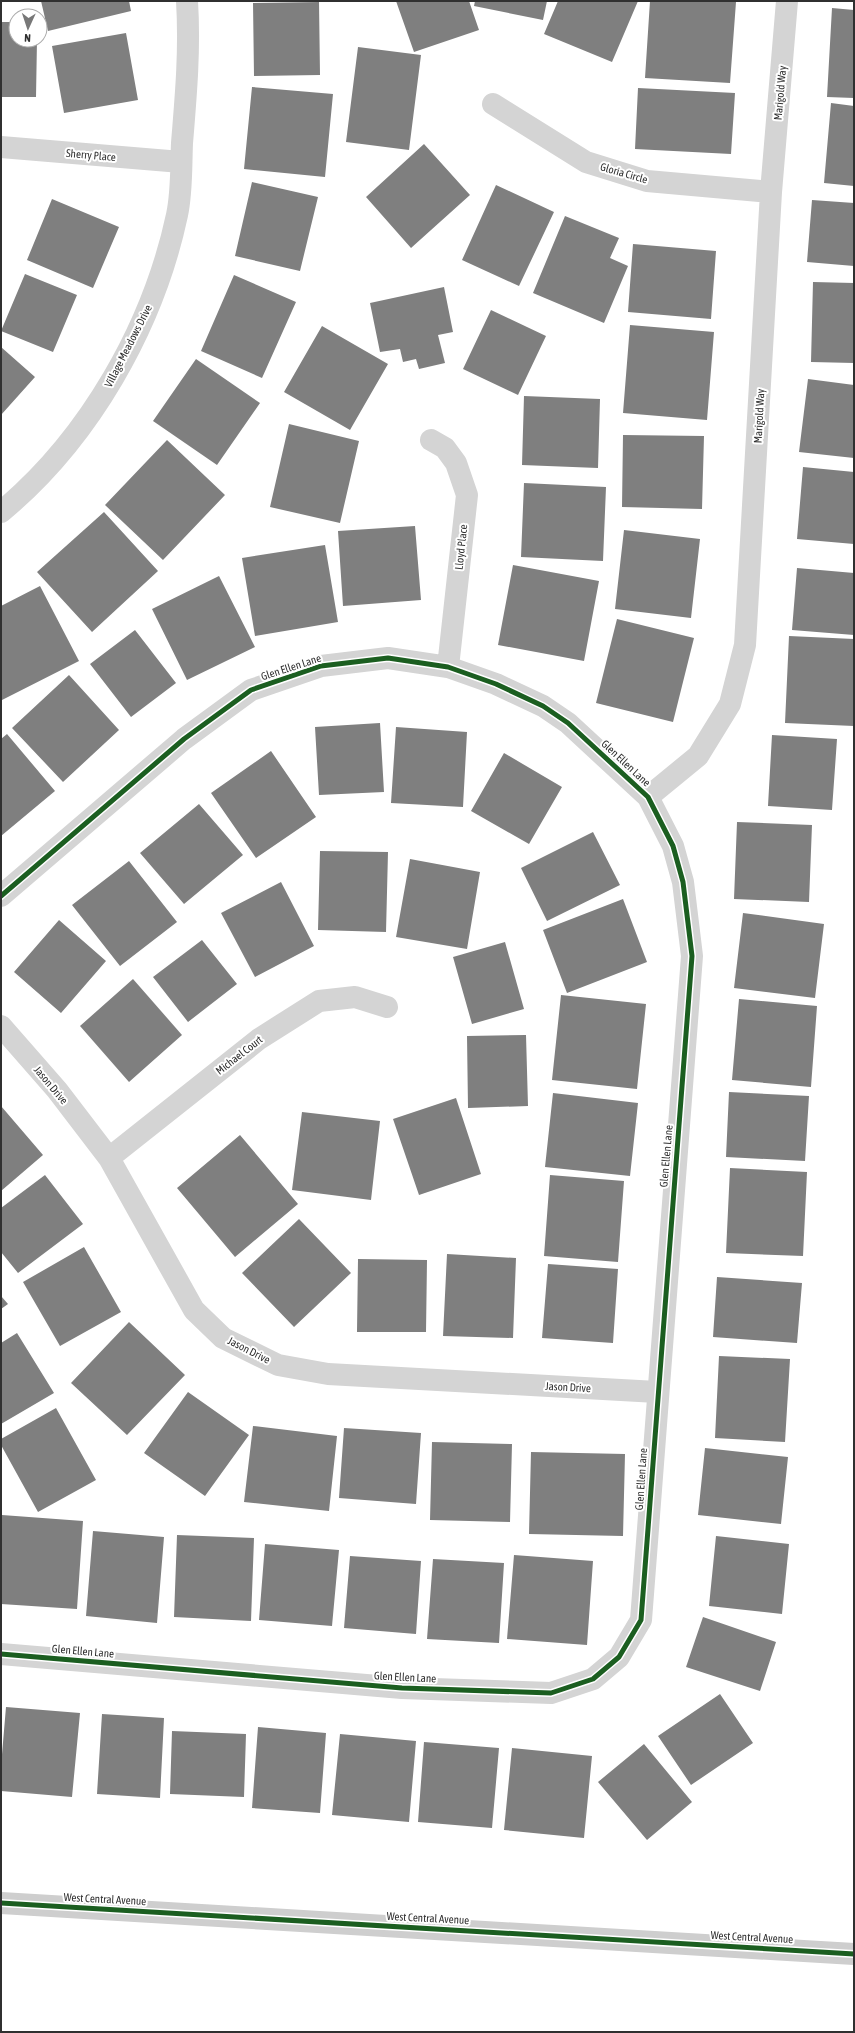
<svg xmlns="http://www.w3.org/2000/svg" width="855" height="2033" viewBox="0 0 855 2033" font-family="'Asap Condensed',sans-serif">
  <style>
    .building { fill: #7f7f7f }
    .lines { fill: none; stroke-linecap: round; stroke-linejoin: round }
    .street { stroke: #d4d4d4; stroke-width: 22 }
    .secondary { stroke: #cecece; stroke-width: 22 }
    .cycleway-casing { stroke: #fff; stroke-width: 8 }
    .cycleway { stroke: #1b5e20; stroke-width: 5 }
    .labels { text-anchor: middle; stroke-width: 4; stroke-linejoin: round; paint-order: stroke }
    .street-label { font-size: 11px; fill: #303030; stroke: #fff }
  </style>
  <rect width="100%" height="100%" fill="#fff"/>
  <path class="building" d="M 41,1 L 129,1 L 131,11 L 48,31 Z
    M 396,1 L 469,1 L 479,30 L 414,52 Z
    M 475,1 L 547,1 L 543,20 L 474,6 Z
    M 558,1 L 638,1 L 612,62 L 544,34 Z
    M 650,1 L 736,2 L 730,83 L 645,78 Z
    M 319,2 L 320,75 L 254,76 L 253,3 Z
    M 832,8 L 854,10 L 854,98 L 827,97 Z
    M 1,22 L 16,22 L 16,40 L 37,40 L 36,97 L 1,97 Z
    M 126,33 L 138,100 L 64,113 L 52,46 Z
    M 358,47 L 421,55 L 409,150 L 346,142 Z
    M 252,87 L 333,94 L 325,177 L 244,169 Z
    M 638,88 L 735,93 L 731,154 L 635,149 Z
    M 831,103 L 854,106 L 854,186 L 824,183 Z
    M 424,144 L 470,195 L 411,248 L 366,197 Z
    M 252,182 L 318,197 L 300,271 L 235,256 Z
    M 496,185 L 554,212 L 519,286 L 462,260 Z
    M 52,199 L 119,227 L 93,288 L 27,260 Z
    M 812,200 L 854,203 L 854,266 L 807,262 Z
    M 565,216 L 619,238 L 610,258 L 628,266 L 604,323 L 533,293 Z
    M 633,244 L 716,251 L 711,319 L 628,312 Z
    M 25,274 L 77,295 L 53,352 L 1,331 Z
    M 234,275 L 296,302 L 262,378 L 201,351 Z
    M 813,282 L 854,283 L 854,363 L 811,362 Z
    M 444,287 L 453,332 L 438,335 L 445,363 L 419,369 L 416,359 L 403,362 L 400,349 L 380,352 L 370,303 Z
    M 491,310 L 546,336 L 518,395 L 463,369 Z
    M 630,325 L 714,332 L 707,420 L 623,413 Z
    M 322,326 L 388,364 L 350,430 L 284,392 Z
    M 1,347 L 35,377 L 1,415 Z
    M 196,359 L 260,403 L 217,465 L 153,421 Z
    M 808,379 L 854,385 L 854,458 L 799,452 Z
    M 524,396 L 600,399 L 598,468 L 522,465 Z
    M 289,424 L 359,441 L 340,523 L 270,507 Z
    M 623,435 L 704,436 L 702,509 L 622,507 Z
    M 167,440 L 225,495 L 163,560 L 105,505 Z
    M 803,467 L 854,472 L 854,544 L 797,539 Z
    M 524,483 L 606,487 L 603,561 L 521,557 Z
    M 104,512 L 158,571 L 92,632 L 37,572 Z
    M 415,526 L 421,600 L 343,606 L 338,531 Z
    M 624,530 L 700,539 L 691,618 L 615,609 Z
    M 325,545 L 338,622 L 255,636 L 242,558 Z
    M 513,565 L 599,581 L 584,661 L 498,645 Z
    M 797,568 L 854,573 L 854,635 L 792,630 Z
    M 219,576 L 255,647 L 187,680 L 152,609 Z
    M 40,586 L 79,661 L 2,700 L 1,606 Z
    M 617,619 L 694,638 L 673,722 L 596,703 Z
    M 135,630 L 176,683 L 131,717 L 90,664 Z
    M 789,636 L 854,639 L 854,726 L 785,723 Z
    M 69,675 L 119,730 L 63,782 L 12,728 Z
    M 380,723 L 384,792 L 319,795 L 315,727 Z
    M 396,727 L 467,732 L 463,807 L 391,803 Z
    M 7,734 L 55,791 L 1,836 L 1,739 Z
    M 772,735 L 837,739 L 832,810 L 768,806 Z
    M 271,751 L 316,817 L 256,858 L 211,793 Z
    M 504,753 L 562,787 L 529,844 L 471,811 Z
    M 199,804 L 243,855 L 184,904 L 140,853 Z
    M 737,822 L 812,825 L 809,902 L 734,899 Z
    M 593,832 L 620,885 L 547,921 L 521,868 Z
    M 320,851 L 388,852 L 386,932 L 318,930 Z
    M 410,859 L 480,872 L 467,949 L 396,937 Z
    M 129,861 L 177,922 L 120,966 L 72,905 Z
    M 281,882 L 314,946 L 255,977 L 221,913 Z
    M 623,899 L 647,962 L 567,993 L 543,930 Z
    M 743,913 L 824,924 L 815,998 L 734,988 Z
    M 59,920 L 106,961 L 61,1013 L 14,972 Z
    M 202,940 L 237,984 L 188,1022 L 153,977 Z
    M 505,942 L 524,1009 L 472,1024 L 453,957 Z
    M 133,979 L 182,1035 L 129,1082 L 80,1026 Z
    M 561,995 L 646,1004 L 637,1089 L 552,1080 Z
    M 739,999 L 817,1006 L 811,1087 L 732,1080 Z
    M 526,1035 L 528,1106 L 468,1108 L 467,1036 Z
    M 729,1092 L 809,1096 L 805,1161 L 726,1157 Z
    M 553,1093 L 638,1103 L 630,1176 L 545,1167 Z
    M 456,1098 L 481,1174 L 419,1195 L 393,1119 Z
    M 1,1106 L 43,1155 L 1,1191 Z
    M 302,1112 L 380,1121 L 371,1200 L 292,1190 Z
    M 240,1135 L 298,1204 L 235,1257 L 177,1188 Z
    M 730,1168 L 807,1172 L 803,1256 L 726,1253 Z
    M 45,1175 L 83,1224 L 18,1273 L 1,1252 L 1,1208 Z
    M 550,1175 L 624,1181 L 618,1262 L 544,1256 Z
    M 299,1219 L 351,1273 L 294,1327 L 242,1273 Z
    M 84,1247 L 121,1312 L 60,1346 L 23,1282 Z
    M 447,1254 L 516,1258 L 513,1338 L 443,1336 Z
    M 358,1259 L 427,1260 L 426,1332 L 357,1332 Z
    M 548,1264 L 618,1269 L 613,1343 L 542,1338 Z
    M 717,1277 L 802,1283 L 797,1343 L 713,1337 Z
    M 1,1296 L 8,1304 L 1,1309 Z
    M 129,1322 L 185,1375 L 127,1435 L 71,1383 Z
    M 17,1333 L 54,1393 L 1,1424 L 1,1343 Z
    M 719,1356 L 790,1359 L 785,1442 L 715,1438 Z
    M 188,1392 L 249,1435 L 205,1496 L 144,1453 Z
    M 56,1408 L 96,1480 L 38,1512 L 1,1445 L 1,1439 Z
    M 253,1426 L 337,1436 L 329,1511 L 244,1502 Z
    M 344,1428 L 421,1433 L 416,1504 L 339,1498 Z
    M 432,1442 L 512,1444 L 510,1522 L 430,1520 Z
    M 705,1448 L 788,1457 L 781,1524 L 698,1515 Z
    M 531,1452 L 625,1454 L 623,1536 L 529,1534 Z
    M 2,1515 L 83,1521 L 77,1609 L 1,1604 Z
    M 93,1531 L 164,1537 L 157,1623 L 86,1616 Z
    M 177,1535 L 254,1538 L 251,1621 L 174,1617 Z
    M 716,1536 L 789,1544 L 782,1614 L 709,1606 Z
    M 265,1544 L 339,1550 L 332,1626 L 259,1620 Z
    M 514,1555 L 593,1561 L 587,1645 L 507,1639 Z
    M 350,1556 L 421,1561 L 416,1634 L 344,1628 Z
    M 433,1559 L 504,1563 L 499,1643 L 427,1639 Z
    M 703,1617 L 776,1642 L 760,1691 L 686,1667 Z
    M 720,1694 L 753,1743 L 691,1785 L 658,1736 Z
    M 6,1707 L 80,1713 L 72,1797 L 1,1791 L 1,1766 Z
    M 102,1714 L 164,1718 L 160,1798 L 97,1794 Z
    M 258,1727 L 326,1733 L 320,1813 L 252,1808 Z
    M 172,1731 L 246,1734 L 244,1797 L 170,1794 Z
    M 340,1734 L 416,1741 L 409,1822 L 332,1815 Z
    M 424,1742 L 499,1748 L 492,1828 L 418,1822 Z
    M 644,1744 L 692,1802 L 647,1840 L 598,1782 Z
    M 512,1748 L 592,1756 L 584,1838 L 504,1830 Z"/>
  <g class="lines">
    <path class="street" d="M 493,104 L 586,162 L 647,181 L 771,192
      M 1,147 L 181,162
      M 431,440 L 445,448 L 456,463 L 467,495 L 448,667
      M 1,512 C 89,439 153,327 177,215 C 182,192 181,166 182,143 C 186,95 190,49 187,1
      M 648,797 L 698,756 L 730,704 L 745,645 L 771,192 L 787,1
      M 1,896 L 184,739 L 251,690 L 321,666 L 388,658 L 448,667 L 496,684 L 543,706 L 568,723 L 648,797 L 673,846 L 683,882 L 692,956 L 641,1620 L 619,1657 L 593,1679 L 551,1693 L 402,1688 L 1,1654
      M 1,1026 L 57,1090 L 109,1158 L 194,1310 L 223,1338 L 278,1365 L 328,1374 L 657,1392
      M 109,1158 L 259,1039 L 319,1001 L 355,997 L 387,1007"/>
    <path class="secondary" d="M 1,1903 L 854,1954"/>
    <defs>
      <path id="cycleway" d="M 1,896 L 184,739 L 251,690 L 321,666 L 388,658 L 448,667 L 496,684 L 543,706 L 568,723 L 648,797 L 673,846 L 683,882 L 692,956 L 641,1620 L 619,1657 L 593,1679 L 551,1693 L 402,1688 L 1,1654
        M 1,1903 L 854,1954"/>
    </defs>
    <use href="#cycleway" class="cycleway-casing"/>
    <use href="#cycleway" class="cycleway"/>
  </g>
  <g class="labels">
    <g class="street-label">
      <text transform="translate(780 93) rotate(-85)" y="4">Marigold Way</text>
      <text transform="translate(91 155) rotate(5)" y="4">Sherry Place</text>
      <text transform="translate(624 173) rotate(16)" y="4">Gloria Circle</text>
      <text transform="translate(128 346) rotate(-63)" y="4">Village Meadows Drive</text>
      <text transform="translate(759 416) rotate(-87)" y="4">Marigold Way</text>
      <text transform="translate(461 547) rotate(-84)" y="4">Lloyd Place</text>
      <text transform="translate(291 667) rotate(-18)" y="4">Glen Ellen Lane</text>
      <text transform="translate(626 763) rotate(43)" y="4">Glen Ellen Lane</text>
      <text transform="translate(239 1055) rotate(-38)" y="4">Michael Court</text>
      <text transform="translate(51 1085) rotate(50)" y="4">Jason Drive</text>
      <text transform="translate(666 1156) rotate(-85)" y="4">Glen Ellen Lane</text>
      <text transform="translate(249 1350) rotate(27)" y="4">Jason Drive</text>
      <text transform="translate(568 1387) rotate(3)" y="4">Jason Drive</text>
      <text transform="translate(641 1479) rotate(-86)" y="4">Glen Ellen Lane</text>
      <text transform="translate(83 1651) rotate(5)" y="4">Glen Ellen Lane</text>
      <text transform="translate(405 1677) rotate(3)" y="4">Glen Ellen Lane</text>
      <text transform="translate(105 1899) rotate(3)" y="4">West Central Avenue</text>
      <text transform="translate(428 1918) rotate(3)" y="4">West Central Avenue</text>
      <text transform="translate(752 1937) rotate(3)" y="4">West Central Avenue</text>
    </g>
  </g>
  <rect width="855" height="2033" fill="none" stroke="#303030" stroke-width="4"/>
  <g transform="translate(28 28) rotate(183)"><circle r="19" fill="#ffffff" stroke="#acacac"/>
  <path d="M0-3L7 15L0 10L-7 15Z" fill="#787878"/>
  <text y="-6" font-size="11" font-weight="bold" text-anchor="middle" fill="#303030">N</text>
  </g>
</svg>
